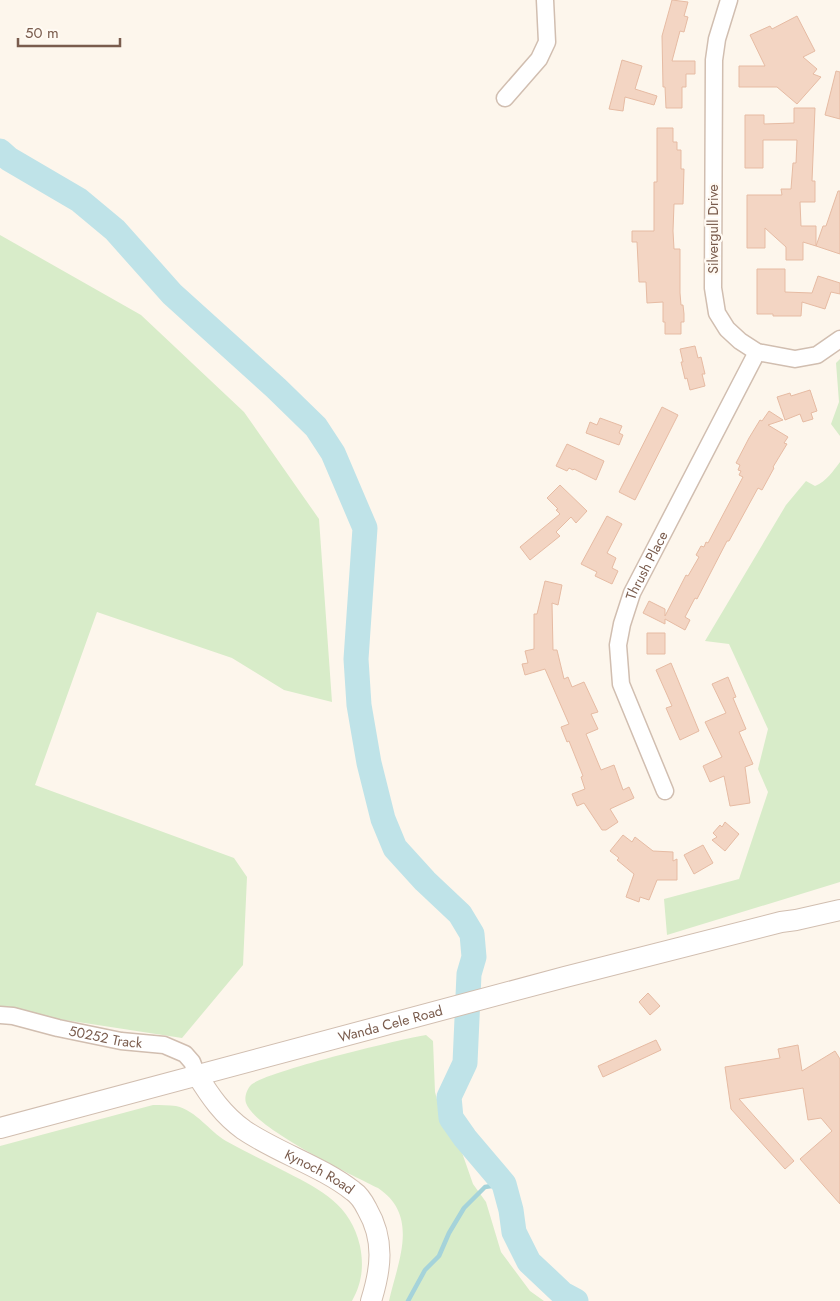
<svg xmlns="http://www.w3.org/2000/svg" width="840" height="1301" viewBox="0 0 840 1301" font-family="Jost,sans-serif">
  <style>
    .green { fill: #d8ecc9 }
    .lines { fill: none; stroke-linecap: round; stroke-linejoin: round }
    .stream { stroke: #a5d3da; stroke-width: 4.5 }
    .river { stroke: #bfe3e8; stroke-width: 25 }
    .building { fill: #f3d5c3; stroke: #e6bba3 }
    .minor-casing { stroke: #d1beb0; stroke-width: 19 }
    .tertiary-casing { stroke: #d1beb0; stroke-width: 22 }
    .minor { stroke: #fff; stroke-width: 16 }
    .tertiary { stroke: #fff; stroke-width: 20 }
    .labels { text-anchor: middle; stroke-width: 4.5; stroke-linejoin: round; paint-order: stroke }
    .street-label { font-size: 14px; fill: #7a5c4d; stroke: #fffaf3 }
  </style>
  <rect width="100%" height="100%" fill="#fdf6ec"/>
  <path class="green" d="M 0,235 L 141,315 L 244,412 L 319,519 L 332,702 L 284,690 L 232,658 L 97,612 L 35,785 L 234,858 L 247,877 L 243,965 L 182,1038 L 0,1010 Z
    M 840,359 L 840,436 L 831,424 L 839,402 L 836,363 Z
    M 840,462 L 840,882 L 667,935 L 664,899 L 739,879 L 768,792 L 758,769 L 768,729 L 729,644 L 705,641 L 786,505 L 806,481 L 815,486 C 827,481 833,471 840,462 Z
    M 426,1035 L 433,1041 L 435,1092 L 439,1107 L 459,1144 L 473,1184 L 486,1202 L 501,1252 L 530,1291 L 544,1301 L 389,1301 C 398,1261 420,1216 378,1188 C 352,1175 254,1128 246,1103 C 244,1097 247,1089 251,1085 C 264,1072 401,1039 426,1035 Z
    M 153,1105 C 161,1105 169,1105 176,1106 C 197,1111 209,1131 226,1141 C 246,1152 267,1162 288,1173 C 321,1190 351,1205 360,1246 C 364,1266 362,1283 352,1301 L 0,1301 L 0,1146 Z"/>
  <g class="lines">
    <path class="stream" d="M 408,1301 L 425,1270 L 439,1256 L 449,1233 L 464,1208 L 485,1187 L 504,1184"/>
    <path class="river" d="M 0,151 L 9,159 L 79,200 L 115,230 L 172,294 L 276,388 L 316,427 L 333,453 L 365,528 L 356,659 L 359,705 L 369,763 L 383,819 L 395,848 L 425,881 L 460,914 L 472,934 L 474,957 L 469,974 L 465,1063 L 449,1097 L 451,1118 L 465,1138 L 504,1184 L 511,1210 L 514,1232 L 529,1262 L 563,1294 L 576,1301"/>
  </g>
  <path class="building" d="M 672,0 L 688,2 L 684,16 L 688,17 L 684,32 L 680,31 L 672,61 L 695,61 L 695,74 L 686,74 L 686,87 L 682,87 L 682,108 L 666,108 L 665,87 L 663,87 L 662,36 Z
    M 797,16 L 815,51 L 803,57 L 817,69 L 813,74 L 821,77 L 797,104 L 777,87 L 739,87 L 739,66 L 765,66 L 750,35 L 770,26 L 772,29 Z
    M 622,60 L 642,66 L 635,89 L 657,96 L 654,105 L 625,97 L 623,111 L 609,109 Z
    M 836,71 L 840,72 L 840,119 L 825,115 Z
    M 794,108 L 815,108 L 812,181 L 815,181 L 815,202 L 800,202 L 801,226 L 816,226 L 816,246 L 803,242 L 803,260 L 786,260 L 786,247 L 765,228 L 765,248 L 747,248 L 747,195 L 782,195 L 781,189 L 791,189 L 793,163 L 796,163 L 797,140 L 763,140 L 763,168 L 745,168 L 745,115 L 764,115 L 764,124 L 794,123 Z
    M 657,128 L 673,128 L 673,142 L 677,142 L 677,150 L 681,150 L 681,169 L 684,169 L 683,204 L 674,204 L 673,231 L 674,249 L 680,249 L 680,293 L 681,305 L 683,305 L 684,314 L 684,322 L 681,322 L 681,334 L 665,334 L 665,322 L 663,322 L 663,302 L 647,303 L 646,282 L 639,282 L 637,242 L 632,242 L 632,231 L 654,231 L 654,182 L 657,182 Z
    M 838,191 L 840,191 L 840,254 L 816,246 L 823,226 L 826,226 Z
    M 757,269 L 785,269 L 785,292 L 812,293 L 818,276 L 840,283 L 840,294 L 831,292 L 825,309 L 802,302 L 801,316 L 773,316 L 773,314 L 757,314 Z
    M 695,346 L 698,358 L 701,357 L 705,374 L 702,374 L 705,386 L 690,390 L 687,378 L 685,379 L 681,362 L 683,362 L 680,349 Z
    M 810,390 L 817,411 L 811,413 L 813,419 L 803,422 L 800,414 L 785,420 L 777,397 L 790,393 L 791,396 Z
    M 662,407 L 678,415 L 635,500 L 619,492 Z
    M 769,411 L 783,420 L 768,425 L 788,437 L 784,443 L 787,444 L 773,467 L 774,468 L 762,490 L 758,488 L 729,541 L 727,541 L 697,599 L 695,598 L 685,617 L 690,620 L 685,630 L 665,619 L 665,624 L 643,613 L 649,601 L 665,609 L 665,616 L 686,575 L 688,576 L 699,557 L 696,555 L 701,546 L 704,547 L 706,542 L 708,543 L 743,477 L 739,475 L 741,471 L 738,470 L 740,465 L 736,463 L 749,438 L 760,420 L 762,421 Z
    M 600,418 L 622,426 L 619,433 L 623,435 L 619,445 L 586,433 L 590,422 L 597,425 Z
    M 567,444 L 604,461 L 596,480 L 574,469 L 573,470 L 569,468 L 567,471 L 556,466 Z
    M 560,485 L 587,511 L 576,523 L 571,517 L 556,532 L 560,536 L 530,560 L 520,547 L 560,514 L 556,510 L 558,509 L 547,498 Z
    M 607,516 L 622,524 L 607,553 L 616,558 L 612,568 L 618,571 L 612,584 L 595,576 L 597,572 L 581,564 Z
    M 545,581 L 562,585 L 558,605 L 552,603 L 553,650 L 557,650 L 564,679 L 568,677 L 572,687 L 584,682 L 598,712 L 591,714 L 598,729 L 586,734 L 601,770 L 614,765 L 623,790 L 629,787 L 634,798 L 610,809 L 618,822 L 606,830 L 602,830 L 584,803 L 577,806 L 572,794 L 585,789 L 581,777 L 583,776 L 569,741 L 567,742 L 561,727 L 569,724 L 545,669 L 525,675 L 522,664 L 528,663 L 525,651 L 534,649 L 534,614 L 537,614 Z
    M 647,633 L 665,633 L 665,654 L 647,654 Z
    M 671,663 L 699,731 L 680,740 L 666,708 L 672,706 L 656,670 Z
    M 728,677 L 736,697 L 733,698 L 746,729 L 739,732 L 753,764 L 745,767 L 750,803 L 730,806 L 724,776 L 710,782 L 703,766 L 722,757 L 705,722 L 726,713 L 712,684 Z
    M 725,822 L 739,834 L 725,851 L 712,840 L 717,837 L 713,833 L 720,825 L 722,827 Z
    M 623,835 L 632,842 L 635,837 L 653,851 L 673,852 L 673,861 L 677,859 L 677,880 L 657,880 L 649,900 L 640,897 L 639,902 L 626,897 L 634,874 L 617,860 L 619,858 L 610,851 Z
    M 703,845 L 713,863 L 694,874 L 684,855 Z
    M 648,993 L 660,1006 L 650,1015 L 639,1002 Z
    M 656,1040 L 661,1050 L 603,1077 L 598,1066 Z
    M 798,1045 L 802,1071 L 835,1051 L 840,1059 L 840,1204 L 800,1159 L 832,1131 L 821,1118 L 808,1120 L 803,1088 L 739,1099 L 794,1161 L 785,1169 L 731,1109 L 725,1067 L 780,1058 L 778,1049 Z"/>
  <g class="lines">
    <defs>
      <g id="minor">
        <path d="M 729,0 L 717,39 L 714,60 L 713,288 L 717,313 L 727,329 L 740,341 L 757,352 L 795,359 L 817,355 L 840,339"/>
        <path d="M 505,98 L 539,59 L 547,42 L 545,0"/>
        <path id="s1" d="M 665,791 L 621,684 L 618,645 L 622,624 L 632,593 L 757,352"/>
        <path id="s2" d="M 0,1015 L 13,1016 L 58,1028 L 121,1041 L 164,1045 L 185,1054 L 192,1062 L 197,1075"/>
      </g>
      <g id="tertiary">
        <path id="s3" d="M 197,1075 C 210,1096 223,1115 244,1130 C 278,1153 321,1166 353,1191 C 359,1195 364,1203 367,1209 C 385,1240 381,1269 371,1301"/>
        <path id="s4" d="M 0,1128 L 565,977 L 781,922 L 796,920 L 840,910"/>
      </g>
    </defs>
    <use href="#minor" class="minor-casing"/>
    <use href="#tertiary" class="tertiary-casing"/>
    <use href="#minor" class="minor"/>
    <use href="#tertiary" class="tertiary"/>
  </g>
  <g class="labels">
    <g class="street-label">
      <text transform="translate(713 229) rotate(-90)" y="5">Silvergull Drive</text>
      <text dy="5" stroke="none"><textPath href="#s1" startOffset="240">Thrush Place</textPath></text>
      <text dy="5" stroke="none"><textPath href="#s4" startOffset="404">Wanda Cele Road</textPath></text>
      <text dy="5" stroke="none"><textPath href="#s2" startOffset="108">50252 Track</textPath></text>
      <text dy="5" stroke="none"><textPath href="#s3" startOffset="159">Kynoch Road</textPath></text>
    </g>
  </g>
  <path d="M18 38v8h102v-8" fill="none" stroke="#7a5c4d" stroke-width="2.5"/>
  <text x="25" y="38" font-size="15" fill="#7a5c4d" stroke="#fffaf3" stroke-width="4" paint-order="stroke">50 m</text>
</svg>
